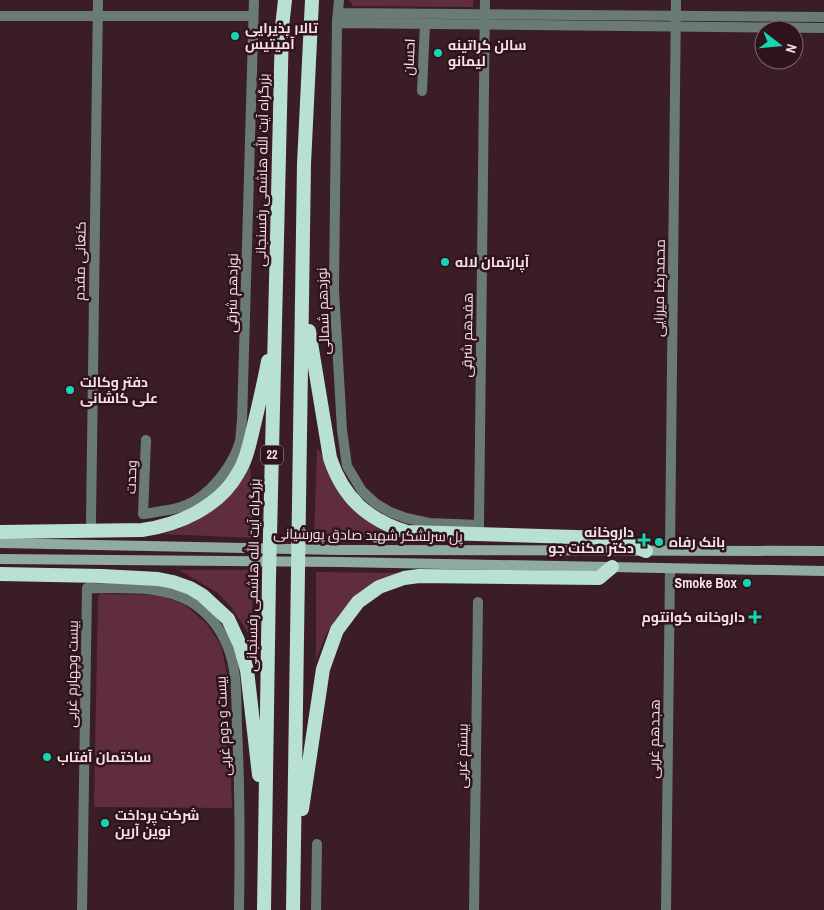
<svg xmlns="http://www.w3.org/2000/svg" width="824" height="910" viewBox="0 0 824 910" font-family="'Archivo Narrow',Cairo,sans-serif">
  <style>
    .green { fill: #602d3d }
    .lines { fill: none; stroke-linecap: round; stroke-linejoin: round }
    .minor { stroke: #6a7b76; stroke-width: 10 }
    .tertiary { stroke: #6a7b76; stroke-width: 10 }
    .secondary { stroke: #8faba2; stroke-width: 10 }
    .trunk { stroke: #b9e0d4; stroke-width: 14 }
    .poi-dot { fill: #18d5b2; stroke: #30141c; stroke-width: 2 }
    .labels { text-anchor: middle; stroke-width: 5; stroke-linejoin: round; paint-order: stroke }
    .shield { fill: #30141c; stroke: #bba4a9; stroke-width: 1 }
    .shield-label { font-size: 12px; font-weight: bold; fill: #f6e1e5 }
    .poi-label { font-size: 14px; font-weight: bold; fill: #f6e1e5; stroke: #30141c; text-anchor: start }
    .street-label { font-size: 14px; fill: #f6e1e5; stroke: #30141c }
  </style>
  <rect width="100%" height="100%" fill="#3b1d26"/>
  <path class="green" d="M 349,0 L 473,0 L 473,7 L 353,6 Z
    M 317,448 C 324,455 326,467 330,477 C 343,507 363,519 392,533 L 392,538 L 314,539 Z
    M 250,465 L 255,538 L 162,534 L 179,529 L 199,519 L 245,475 Z
    M 179,570 L 254,570 L 251,637 L 231,607 L 218,593 Z
    M 316,572 L 397,573 C 371,587 343,604 328,631 C 323,640 320,650 316,660 Z
    M 101,594 L 160,595 L 185,605 L 206,623 L 221,645 L 227,674 L 232,808 L 94,807 L 98,596 Z"/>
  <g class="lines">
    <path class="minor" d="M 422,91 L 425,24
      M 146,440 L 143,514 C 161,511 181,510 196,500 C 215,488 234,463 240,441 C 241,435 241,427 242,421 L 254,0
      M 91,522 L 98,0
      M 479,525 L 485,0
      M 670,550 L 676,0
      M 82,910 L 87,588 C 122,589 159,584 191,602 C 207,612 220,628 227,645 C 238,670 236,701 237,728 C 240,788 240,849 239,910
      M 316,910 L 317,844
      M 474,910 L 478,602
      M 666,910 L 670,569"/>
    <path class="tertiary" d="M 339,0 L 337,21 L 334,290 L 342,430 L 347,466 L 362,491 L 375,503 L 390,512 L 406,518 L 429,523 L 479,525
      M 338,13 L 824,17
      M 0,16 L 253,16
      M 337,23 L 824,28"/>
    <path class="secondary" d="M 0,543 L 340,550 L 824,551
      M 0,559 L 340,562 L 824,571"/>
    <path class="trunk" d="M 309,331 L 330,458 C 343,498 368,520 407,532 L 608,538 L 621,541 L 646,551
      M 0,532 L 142,530 C 179,525 219,507 238,473 C 247,459 250,441 254,425 C 259,404 264,383 268,361
      M 0,574 L 102,576 L 158,579 L 173,582 L 190,588 L 202,595 L 228,619 L 240,645 L 247,670 L 259,775
      M 302,809 L 323,669 L 337,630 L 358,602 L 379,587 L 404,578 L 419,576 L 599,578 L 612,567
      M 264,910 L 269,578 L 282,27 L 285,0
      M 293,910 L 304,164 L 312,0"/>
  </g>
  <g class="poi-dot">
    <circle cx="235" cy="36" r="5"/>
    <circle cx="438" cy="53" r="5"/>
    <circle cx="445" cy="262" r="5"/>
    <circle cx="70" cy="390" r="5"/>
    <path d="M641.5 532.5h5v5h5v5h-5v5h-5v-5h-5v-5h5z"/>
    <circle cx="659" cy="542" r="5"/>
    <circle cx="747" cy="583" r="5"/>
    <path d="M752.5 609.5h5v5h5v5h-5v5h-5v-5h-5v-5h5z"/>
    <circle cx="47" cy="757" r="5"/>
    <circle cx="105" cy="823" r="5"/>
  </g>
  <g class="labels">
    <rect class="shield" x="261" y="445.5" width="22" height="19" rx="4"/>
    <g class="shield-label">
      <text x="272" y="459">22</text>
    </g>
    <g class="poi-label">
      <text x="245" y="33">تالار پذیرایی<tspan x="245" dy="16">آمیتیس</tspan></text>
      <text x="448" y="50">سالن کراتینه<tspan x="448" dy="16">لیمانو</tspan></text>
      <text x="455" y="267">آپارتمان لاله</text>
      <text x="80" y="387">دفتر وکالت<tspan x="80" dy="16">علی کاشانی</tspan></text>
      <text x="634" y="537" text-anchor="end">داروخانه<tspan x="634" dy="16">دکتر مکنت جو</tspan></text>
      <text x="669" y="547">بانک رفاه</text>
      <text x="737" y="588" text-anchor="end">Smoke Box</text>
      <text x="745" y="622" text-anchor="end">داروخانه کوانتوم</text>
      <text x="57" y="762">ساختمان آفتاب</text>
      <text x="115" y="820">شرکت پرداخت<tspan x="115" dy="16">نوین آرین</tspan></text>
    </g>
    <g class="street-label">
      <text transform="translate(409 57) rotate(-87)" y="5">احسان</text>
      <text transform="translate(262 170) rotate(-89)" y="5">بزرگراه آیت الله هاشمی رفسنجانی</text>
      <text transform="translate(80 261) rotate(-89)" y="5">کنعانی مقدم</text>
      <text transform="translate(659 288) rotate(-89)" y="5">محمدرضا میرزایی</text>
      <text transform="translate(232 293) rotate(-89)" y="5">نوزدهم شرقی</text>
      <text transform="translate(323 311) rotate(-92)" y="5">نوزدهم شمالی</text>
      <text transform="translate(467 335) rotate(-89)" y="5">هفدهم شرقی</text>
      <text transform="translate(131 477) rotate(-88)" y="5">وحدت</text>
      <text transform="translate(368 535) rotate(1)" y="5">پل سرلشکر شهید صادق پورشیانی</text>
      <text transform="translate(253 575) rotate(-89)" y="5">بزرگراه آیت الله هاشمی رفسنجانی</text>
      <text transform="translate(72 674) rotate(-89)" y="5">بیست وچهارم غربی</text>
      <text transform="translate(223 726) rotate(-93)" y="5">بیست و دوم غربی</text>
      <text transform="translate(654 739) rotate(-89)" y="5">هجدهم غربی</text>
      <text transform="translate(462 756) rotate(-89)" y="5">بیستم غربی</text>
    </g>
  </g>
  <g transform="translate(779 45) rotate(106)"><circle r="24" fill="#30141c" stroke="#7f666c"/>
  <path d="M0-4L9 19L0 12L-9 19Z" fill="#18d5b2"/>
  <text y="-8" font-size="14" font-weight="bold" text-anchor="middle" fill="#f6e1e5">N</text>
  </g>
</svg>
